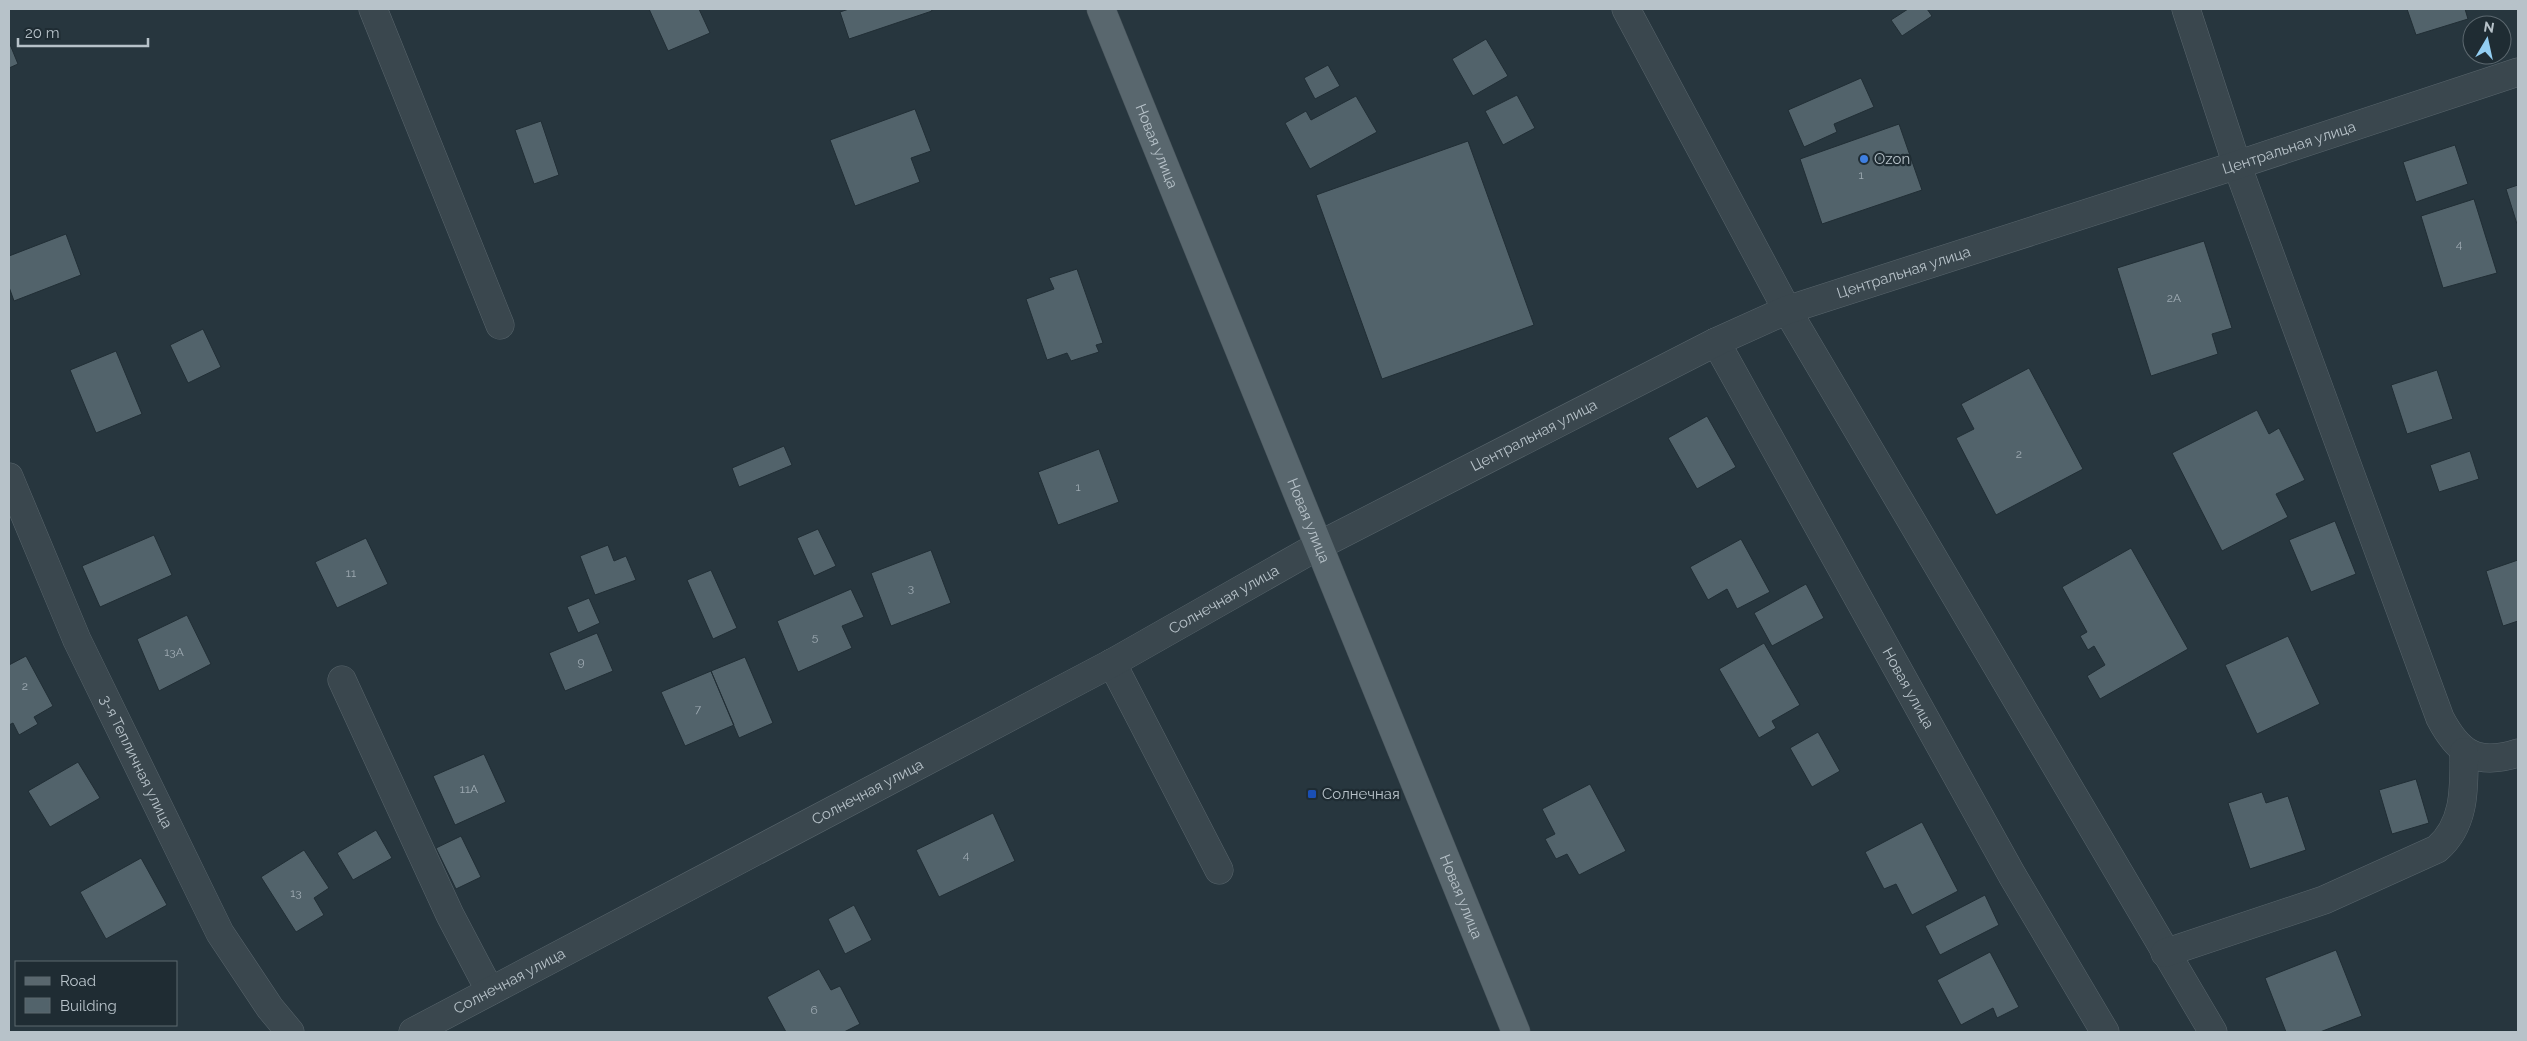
<svg xmlns="http://www.w3.org/2000/svg" width="2527" height="1041" viewBox="0 0 2527 1041" font-family="Raleway,sans-serif">
  <style>
    .building { fill: #52636b; stroke: #212e35 }
    .lines { fill: none; stroke-linecap: round; stroke-linejoin: round }
    .minor-casing { stroke: #58656c; stroke-width: 29 }
    .major-casing { stroke: #47535a; stroke-width: 29 }
    .minor { stroke: #3a474e; stroke-width: 28 }
    .major { stroke: #59676e; stroke-width: 28 }
    .shop-dot { fill: #3f7fe0; stroke: #1f2c33; stroke-width: 2 }
    .transit-dot { fill: #1a4fb4; stroke: #1f2c33; stroke-width: 2 }
    .labels { text-anchor: middle; stroke-width: 4.5; stroke-linejoin: round; paint-order: stroke }
    .number-label { font-size: 12px; fill: #9eaab2 }
    .street-label { font-size: 15px; fill: #b7c2c9; stroke: #1f2c33 }
    .poi-label { font-size: 15px; fill: #b7c2c9; stroke: #1f2c33; text-anchor: start }
  </style>
  <rect width="100%" height="100%" fill="#27363e"/>
  <path class="building" d="M 649,9 L 699,9 L 710,33 L 668,51 Z
    M 849,9 L 931,9 L 932,11 L 849,39 L 840,12 Z
    M 1908,9 L 1927,9 L 1932,16 L 1902,36 L 1891,20 Z
    M 2407,9 L 2465,9 L 2468,19 L 2416,35 Z
    M 1486,39 L 1508,76 L 1473,96 L 1452,59 Z
    M 9,42 L 18,64 L 9,68 Z
    M 1328,65 L 1340,86 L 1315,99 L 1304,78 Z
    M 1861,78 L 1874,107 L 1834,124 L 1837,132 L 1804,147 L 1788,110 Z
    M 1517,95 L 1535,128 L 1503,145 L 1485,111 Z
    M 1356,96 L 1377,132 L 1310,169 L 1285,123 L 1306,111 L 1311,120 Z
    M 915,109 L 931,151 L 911,158 L 920,182 L 855,206 L 830,140 Z
    M 541,121 L 559,175 L 534,184 L 515,130 Z
    M 1899,124 L 1922,190 L 1822,224 L 1800,159 Z
    M 1468,141 L 1534,325 L 1382,379 L 1316,195 Z
    M 2455,145 L 2468,184 L 2416,202 L 2403,162 Z
    M 2518,185 L 2518,224 L 2517,224 L 2506,189 Z
    M 2474,199 L 2497,273 L 2443,288 L 2421,216 Z
    M 66,234 L 81,275 L 14,301 L 9,287 L 9,256 Z
    M 2204,241 L 2232,328 L 2212,334 L 2218,354 L 2151,376 L 2117,268 Z
    M 1077,269 L 1103,343 L 1096,345 L 1099,352 L 1071,361 L 1067,353 L 1047,360 L 1026,299 L 1054,289 L 1049,278 Z
    M 203,329 L 221,367 L 188,383 L 170,345 Z
    M 116,351 L 142,414 L 96,433 L 70,370 Z
    M 2029,368 L 2083,469 L 1996,515 L 1956,438 L 1974,429 L 1961,404 Z
    M 2437,370 L 2453,419 L 2407,434 L 2391,385 Z
    M 2257,410 L 2269,434 L 2279,428 L 2305,480 L 2276,494 L 2288,517 L 2222,551 L 2172,453 Z
    M 1707,416 L 1736,467 L 1697,489 L 1668,438 Z
    M 784,446 L 792,465 L 739,487 L 732,468 Z
    M 1099,449 L 1119,502 L 1058,525 L 1038,472 Z
    M 2470,451 L 2479,479 L 2439,492 L 2430,465 Z
    M 2335,521 L 2356,574 L 2311,592 L 2289,540 Z
    M 818,529 L 836,566 L 814,576 L 797,538 Z
    M 154,535 L 172,575 L 100,607 L 82,566 Z
    M 366,538 L 388,584 L 337,608 L 315,562 Z
    M 1741,539 L 1770,592 L 1737,609 L 1727,589 L 1708,600 L 1690,567 Z
    M 608,545 L 614,561 L 626,556 L 636,580 L 595,595 L 580,556 Z
    M 2131,548 L 2188,649 L 2100,699 L 2087,676 L 2105,665 L 2094,646 L 2088,650 L 2080,636 L 2087,632 L 2062,587 Z
    M 931,550 L 951,603 L 891,626 L 871,573 Z
    M 2518,560 L 2518,621 L 2503,626 L 2486,571 Z
    M 711,570 L 737,628 L 713,639 L 687,580 Z
    M 1806,584 L 1824,618 L 1772,646 L 1754,613 Z
    M 851,589 L 864,617 L 842,626 L 852,648 L 798,672 L 777,621 Z
    M 589,598 L 600,623 L 578,633 L 567,607 Z
    M 187,615 L 211,664 L 159,691 L 137,639 Z
    M 597,633 L 613,671 L 565,691 L 549,653 Z
    M 2288,636 L 2320,704 L 2257,734 L 2225,665 Z
    M 1764,643 L 1800,705 L 1772,721 L 1776,728 L 1759,738 L 1719,669 Z
    M 26,656 L 53,706 L 34,717 L 38,724 L 19,735 L 13,723 L 9,725 L 9,665 Z
    M 745,657 L 773,723 L 739,738 L 711,671 Z
    M 711,671 L 734,725 L 685,746 L 661,692 Z
    M 1818,732 L 1840,771 L 1812,787 L 1790,748 Z
    M 484,754 L 506,802 L 455,825 L 433,776 Z
    M 78,762 L 100,798 L 50,827 L 28,791 Z
    M 2416,779 L 2429,823 L 2392,834 L 2379,790 Z
    M 1590,784 L 1626,851 L 1579,875 L 1567,854 L 1556,859 L 1545,839 L 1555,834 L 1542,809 Z
    M 2262,792 L 2266,803 L 2288,796 L 2306,850 L 2250,869 L 2228,803 Z
    M 993,813 L 1015,861 L 939,897 L 916,850 Z
    M 1922,822 L 1958,891 L 1912,915 L 1896,884 L 1884,889 L 1865,852 Z
    M 376,830 L 392,858 L 353,880 L 337,853 Z
    M 461,836 L 481,877 L 456,889 L 436,848 Z
    M 304,850 L 329,888 L 314,898 L 324,915 L 296,932 L 261,877 Z
    M 141,858 L 167,905 L 106,939 L 80,892 Z
    M 1985,895 L 1999,925 L 1940,955 L 1925,926 Z
    M 854,905 L 872,940 L 845,954 L 828,919 Z
    M 2336,950 L 2362,1016 L 2320,1032 L 2286,1032 L 2265,978 Z
    M 1990,952 L 2019,1007 L 1997,1018 L 1993,1008 L 1961,1025 L 1937,980 Z
    M 819,969 L 831,990 L 840,986 L 860,1024 L 844,1032 L 786,1032 L 767,997 Z"/>
  <g class="lines">
    <defs>
      <g id="minor">
        <path d="M 373,9 L 500,325"/>
        <path d="M 1626,9 L 1787,310 L 2213,1032"/>
        <path d="M 2186,9 L 2237,165 L 2440,718 C 2459,754 2477,766 2518,753"/>
        <path id="s1" d="M 1716,342 L 2012,875 L 2105,1032"/>
        <path id="s2" d="M 9,477 L 77,640 L 220,933 L 270,1008 L 290,1032"/>
        <path d="M 1112,663 L 1219,870"/>
        <path d="M 342,680 L 450,915 L 490,991"/>
        <path d="M 2165,953 L 2324,900 L 2437,849 C 2466,824 2464,787 2464,752"/>
        <path id="s3" d="M 413,1032 L 1112,663 L 1318,546 L 1716,342 L 1787,310 L 2237,165 L 2518,72"/>
      </g>
      <g id="major">
        <path id="s4" d="M 1101,9 L 1516,1032"/>
      </g>
    </defs>
    <use href="#minor" class="minor-casing"/>
    <use href="#major" class="major-casing"/>
    <use href="#minor" class="minor"/>
    <use href="#major" class="major"/>
  </g>
  <circle class="shop-dot" cx="1864" cy="159" r="5"/>
  <rect class="transit-dot" x="1307" y="789" width="10" height="10" rx="2.5"/>
  <g class="labels">
    <g class="number-label">
      <text x="1861" y="179">1</text>
      <text x="2459" y="248">4</text>
      <text x="2174" y="302">2А</text>
      <text x="2019" y="458">2</text>
      <text x="1078" y="491">1</text>
      <text x="351" y="577">11</text>
      <text x="911" y="592">3</text>
      <text x="815" y="641">5</text>
      <text x="174" y="656">13А</text>
      <text x="581" y="666">9</text>
      <text x="25" y="690">2</text>
      <text x="698" y="713">7</text>
      <text x="469" y="793">11А</text>
      <text x="966" y="859">4</text>
      <text x="296" y="897">13</text>
      <text x="814" y="1014">6</text>
    </g>
    <g class="street-label">
      <text dy="5" stroke="none"><textPath href="#s4" startOffset="148">Новая улица</textPath></text>
      <text dy="5" stroke="none"><textPath href="#s3" startOffset="2080">Центральная улица</textPath></text>
      <text dy="5" stroke="none"><textPath href="#s3" startOffset="1675">Центральная улица</textPath></text>
      <text dy="5" stroke="none"><textPath href="#s3" startOffset="1270">Центральная улица</textPath></text>
      <text dy="5" stroke="none"><textPath href="#s4" startOffset="552">Новая улица</textPath></text>
      <text dy="5" stroke="none"><textPath href="#s3" startOffset="919">Солнечная улица</textPath></text>
      <text dy="5" stroke="none"><textPath href="#s1" startOffset="396">Новая улица</textPath></text>
      <text dy="5" stroke="none"><textPath href="#s2" startOffset="312">3-я Тепличная улица</textPath></text>
      <text dy="5" stroke="none"><textPath href="#s3" startOffset="514">Солнечная улица</textPath></text>
      <text dy="5" stroke="none"><textPath href="#s4" startOffset="958">Новая улица</textPath></text>
      <text dy="5" stroke="none"><textPath href="#s3" startOffset="109">Солнечная улица</textPath></text>
    </g>
    <g class="poi-label">
      <text x="1874" y="164">Ozon</text>
      <text x="1322" y="799">Солнечная</text>
    </g>
  </g>
  <rect width="2527" height="1041" fill="none" stroke="#b7c2c9" stroke-width="20"/>
  <rect x="15" y="961" width="162" height="65" fill="#1f2c33" stroke="#5c686f"/>
  <rect x="25" y="977" width="25" height="8" fill="#59676e" stroke="#5c686f"/>
  <text x="60" y="986" font-size="15" fill="#b7c2c9">Road</text>
  <rect x="25" y="998" width="25" height="15" fill="#52636b" stroke="#5c686f"/>
  <text x="60" y="1011" font-size="15" fill="#b7c2c9">Building</text>
  <g transform="translate(2487 40) rotate(9)"><circle r="24" fill="#1f2c33" stroke="#5c686f"/>
  <path d="M0-4L9 19L0 12L-9 19Z" fill="#93cef2"/>
  <text y="-8" font-size="14" font-weight="bold" text-anchor="middle" fill="#b7c2c9">N</text>
  </g>
  <path d="M18 38v8h130v-8" fill="none" stroke="#b7c2c9" stroke-width="2.5"/>
  <text x="25" y="38" font-size="15" fill="#b7c2c9" stroke="#1f2c33" stroke-width="4" paint-order="stroke">20 m</text>
</svg>
